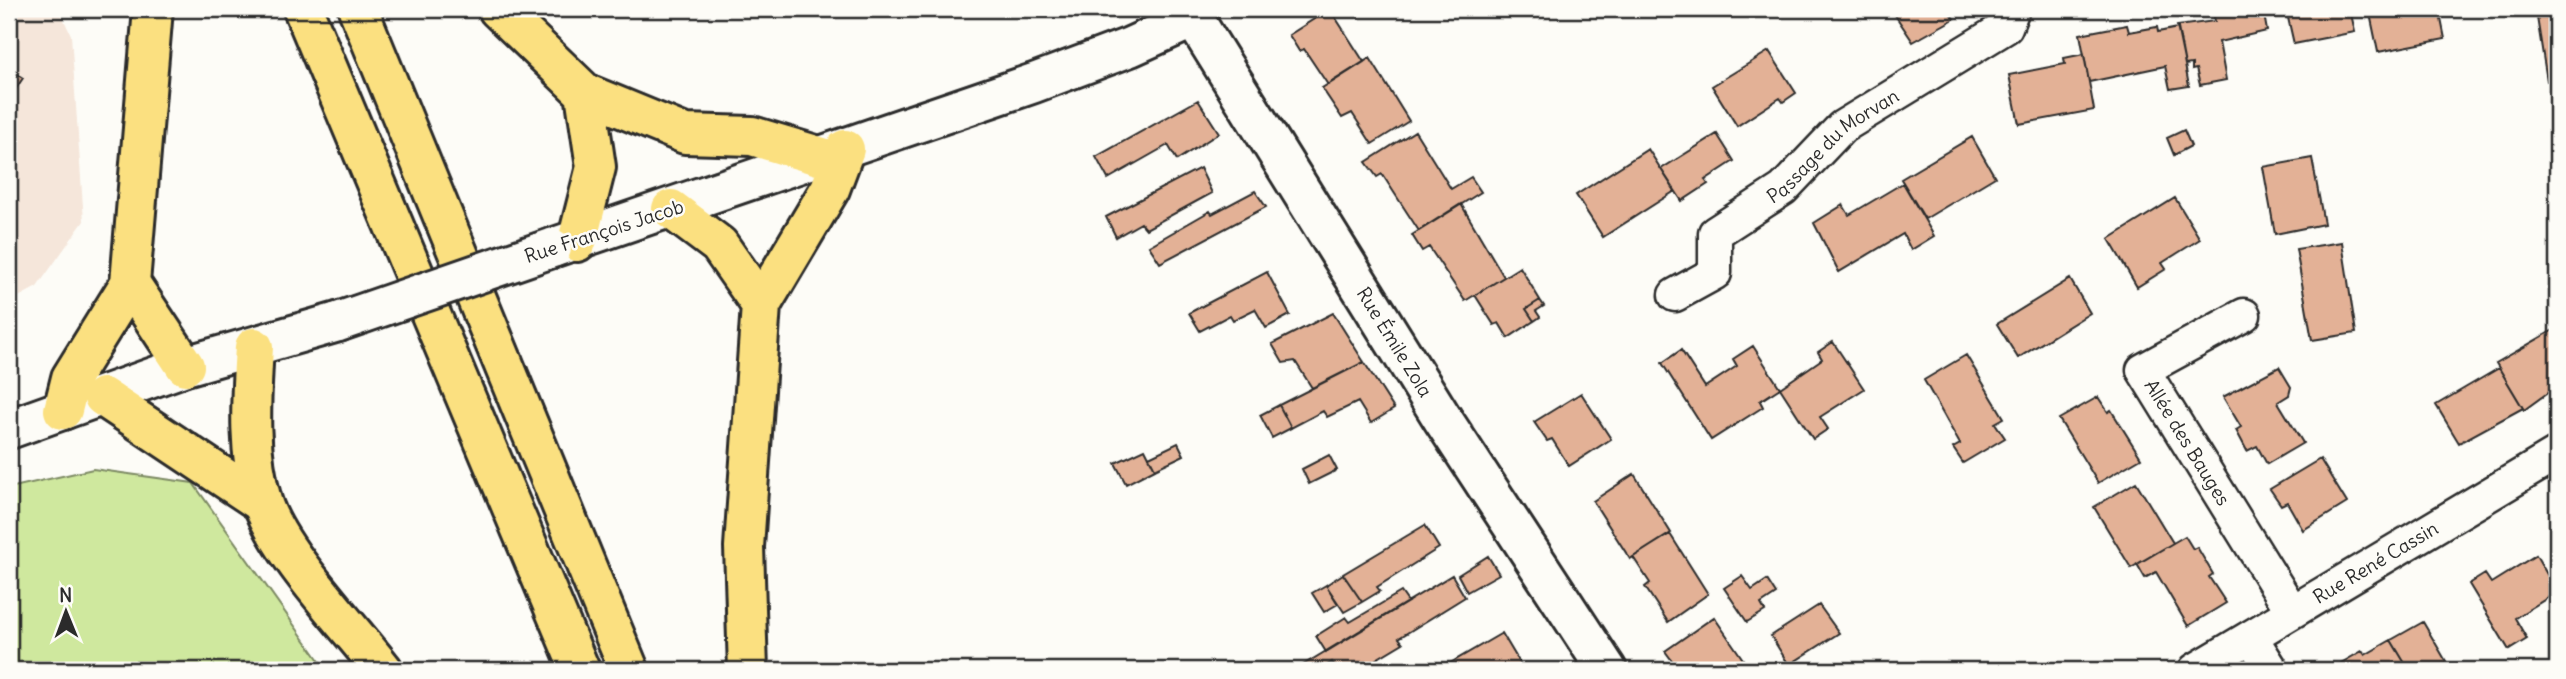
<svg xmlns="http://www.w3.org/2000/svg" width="2566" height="679" viewBox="0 0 2566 679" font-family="Delius,sans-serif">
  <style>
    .built { fill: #f5e6da }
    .green { fill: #cfe89e; stroke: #7d8a64; stroke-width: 2 }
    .building { fill: #e3b196; stroke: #2b2b2b; stroke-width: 2 }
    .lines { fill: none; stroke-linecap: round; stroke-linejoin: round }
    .minor-casing { stroke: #2b2b2b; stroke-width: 37 }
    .tertiary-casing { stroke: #2b2b2b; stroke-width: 44 }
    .trunk-casing { stroke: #2b2b2b; stroke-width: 44 }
    .minor { stroke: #fdfcf7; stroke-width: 32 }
    .tertiary { stroke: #fdfcf7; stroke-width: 38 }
    .trunk { stroke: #fbe080; stroke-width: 38 }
    .tertiary-bridge-casing { stroke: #2b2b2b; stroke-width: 44; stroke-linecap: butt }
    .tertiary-bridge { stroke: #fdfcf7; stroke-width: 38 }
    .labels { text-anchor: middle; stroke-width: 5; stroke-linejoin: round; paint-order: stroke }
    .street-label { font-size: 19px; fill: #2b2b2b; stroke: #fdfcf7 }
  </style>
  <rect width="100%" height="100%" fill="#fdfcf7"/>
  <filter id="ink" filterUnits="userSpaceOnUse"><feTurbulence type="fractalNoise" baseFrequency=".0143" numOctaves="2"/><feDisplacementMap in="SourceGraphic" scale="14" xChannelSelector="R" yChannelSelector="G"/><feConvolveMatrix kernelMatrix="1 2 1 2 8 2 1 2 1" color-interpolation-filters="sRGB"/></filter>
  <g filter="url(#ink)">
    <path class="built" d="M 9,9 L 59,9 L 71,35 L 84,221 L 37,287 L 9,302 Z"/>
    <path class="green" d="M 93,469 L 193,483 L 326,670 L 9,670 L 9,488 Z"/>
    <path class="building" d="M 1330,9 L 1364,62 L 1328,85 L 1304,49 L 1299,51 L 1289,35 Z
      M 1891,9 L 1947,9 L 1954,19 L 1913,42 Z
      M 2212,9 L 2263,9 L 2267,31 L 2219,42 L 2226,80 L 2200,85 L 2196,69 L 2192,70 L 2192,64 L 2185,65 L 2177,26 L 2215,21 Z
      M 2286,9 L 2350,9 L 2355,32 L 2294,44 Z
      M 2369,9 L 2439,9 L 2445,39 L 2378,52 Z
      M 2557,9 L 2557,80 L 2547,81 L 2536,11 Z
      M 2127,25 L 2129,32 L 2157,27 L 2158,32 L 2178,28 L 2189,86 L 2170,89 L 2165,66 L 2089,82 L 2080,34 Z
      M 1769,51 L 1796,93 L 1783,102 L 1780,98 L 1737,126 L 1712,86 Z
      M 2084,54 L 2094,110 L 2019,124 L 2009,75 L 2065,64 L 2064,58 Z
      M 1370,58 L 1409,121 L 1372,144 L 1352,113 L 1342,118 L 1322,88 Z
      M 9,69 L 23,78 L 9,99 Z
      M 1198,100 L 1219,133 L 1177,160 L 1168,145 L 1108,179 L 1096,157 Z
      M 2184,130 L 2191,146 L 2174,155 L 2167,138 Z
      M 1415,131 L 1451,189 L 1471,177 L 1481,192 L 1419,231 L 1382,174 L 1377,177 L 1366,162 Z
      M 1717,134 L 1734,161 L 1705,180 L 1708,184 L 1682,201 L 1661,169 Z
      M 1972,137 L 1995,177 L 1925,219 L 1901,179 Z
      M 1648,149 L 1675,191 L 1603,237 L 1576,195 Z
      M 2312,158 L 2324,224 L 2275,234 L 2263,167 Z
      M 1200,168 L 1212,193 L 1146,229 L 1141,223 L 1116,237 L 1106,217 Z
      M 1903,183 L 1934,236 L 1911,250 L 1903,234 L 1839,272 L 1814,223 L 1843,205 L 1849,215 Z
      M 1255,191 L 1266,207 L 1160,263 L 1149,246 L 1210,211 L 1212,214 Z
      M 2175,198 L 2200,239 L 2162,263 L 2166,269 L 2137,287 L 2109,239 Z
      M 1461,204 L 1504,277 L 1465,301 L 1429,247 L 1422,251 L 1412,235 Z
      M 2342,242 L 2356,333 L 2312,340 L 2296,249 Z
      M 1520,267 L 1540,300 L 1526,309 L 1534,321 L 1508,338 L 1499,323 L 1494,325 L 1475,295 Z
      M 1267,272 L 1290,315 L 1266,328 L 1255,309 L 1233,320 L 1230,315 L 1200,331 L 1189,313 Z
      M 2070,279 L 2090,313 L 2018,358 L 1997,324 Z
      M 1540,300 L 1544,306 L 1536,311 L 1540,317 L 1534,321 L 1526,309 Z
      M 1333,313 L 1364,362 L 1312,388 L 1295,361 L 1283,363 L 1272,344 Z
      M 2557,328 L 2557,386 L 2524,410 L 2496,363 Z
      M 1833,342 L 1864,389 L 1820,417 L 1828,429 L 1813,439 L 1780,388 L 1822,359 L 1818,352 Z
      M 1753,346 L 1780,388 L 1760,401 L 1763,407 L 1711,440 L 1662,363 L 1681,350 L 1705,387 L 1737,366 L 1733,359 Z
      M 1966,355 L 2004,418 L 1995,423 L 2005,438 L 1963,463 L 1953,448 L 1960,444 L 1924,380 Z
      M 1364,362 L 1394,409 L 1371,423 L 1358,402 L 1327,417 L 1323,411 L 1291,428 L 1279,405 Z
      M 2279,367 L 2291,387 L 2289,395 L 2278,402 L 2303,443 L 2267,464 L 2257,446 L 2247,451 L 2236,430 L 2241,427 L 2223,397 Z
      M 2499,368 L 2523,408 L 2459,443 L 2436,405 Z
      M 1581,393 L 1611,439 L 1569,466 L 1552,439 L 1547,441 L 1534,422 Z
      M 2098,397 L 2108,412 L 2111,410 L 2141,458 L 2098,483 L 2059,419 Z
      M 1279,405 L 1291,428 L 1272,438 L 1260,415 Z
      M 1178,443 L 1184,455 L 1155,469 L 1149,457 Z
      M 1145,449 L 1155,469 L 1126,484 L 1115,463 Z
      M 1329,455 L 1337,470 L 1309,484 L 1302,469 Z
      M 2320,459 L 2347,503 L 2303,530 L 2287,502 L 2281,505 L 2270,489 Z
      M 1634,474 L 1671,533 L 1630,559 L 1593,501 Z
      M 2136,482 L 2173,543 L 2131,568 L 2094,507 Z
      M 1425,525 L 1439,548 L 1377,587 L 1380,591 L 1362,602 L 1343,574 Z
      M 1670,534 L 1708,594 L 1668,622 L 1645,587 L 1650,583 L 1633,557 Z
      M 2185,536 L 2193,549 L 2197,547 L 2213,574 L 2209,577 L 2226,603 L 2188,626 L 2156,572 L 2145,578 L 2137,564 Z
      M 2536,555 L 2557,592 L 2515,618 L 2527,639 L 2509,650 L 2469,584 L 2485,574 L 2491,583 Z
      M 1488,556 L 1499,574 L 1467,592 L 1458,575 Z
      M 1343,574 L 1362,602 L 1344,612 L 1326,585 Z
      M 1452,575 L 1465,597 L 1399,638 L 1403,643 L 1358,670 L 1338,670 L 1332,662 L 1319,670 L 1306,670 L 1303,665 Z
      M 1742,576 L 1752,590 L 1767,580 L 1776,594 L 1761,604 L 1765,611 L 1747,622 L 1724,588 Z
      M 1326,585 L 1338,604 L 1324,612 L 1312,593 Z
      M 1401,592 L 1408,602 L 1326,652 L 1316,636 L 1346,617 L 1350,622 Z
      M 1819,605 L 1839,633 L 1789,665 L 1771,636 Z
      M 1714,617 L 1749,668 L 1679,670 L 1665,651 Z
      M 2423,622 L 2450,668 L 2445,670 L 2409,670 L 2391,640 Z
      M 1502,633 L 1524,670 L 1443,670 L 1442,668 Z
      M 2391,640 L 2409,670 L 2345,670 L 2341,663 L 2362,651 L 2365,655 Z"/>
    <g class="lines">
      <defs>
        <g id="minor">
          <path id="s1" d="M 1675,295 L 1715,273 L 1715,233 L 1783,189 L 1842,127 L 2006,27 L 2013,9"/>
          <path id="s2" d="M 2244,315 L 2143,370 L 2292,611"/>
          <path d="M 2251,637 L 2272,670"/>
          <path id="s3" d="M 2195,670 L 2557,454"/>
        </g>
        <g id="tertiary">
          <path id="s4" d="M 1188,9 L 1442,418 L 1607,670"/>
          <path d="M 552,248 L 1034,83 L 1130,47 L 1194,18"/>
          <path d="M 9,429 L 185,366 L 338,322"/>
        </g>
        <path id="trunk" d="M 303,9 L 580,670
          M 358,9 L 629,670
          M 498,9 L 585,93 L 685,134 L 752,136 L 822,157
          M 671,209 L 719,245 L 761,305
          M 577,242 L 596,167 L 585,93
          M 130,283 L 185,366
          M 254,347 C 251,399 247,450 262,501 C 277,551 350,627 383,670
          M 103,397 L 262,503
          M 63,410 L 71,378 L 130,283 L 153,9
          M 748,670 L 744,547 L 761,305 L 830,189 L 845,149"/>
      </defs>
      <use href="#minor" class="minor-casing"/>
      <use href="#tertiary" class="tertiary-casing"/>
      <use href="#trunk" class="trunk-casing"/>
      <use href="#minor" class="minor"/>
      <use href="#tertiary" class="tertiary"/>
      <use href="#trunk" class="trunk"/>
      <defs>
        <path id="tertiary-bridge" d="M 338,322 L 552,248"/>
      </defs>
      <use href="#tertiary-bridge" class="tertiary-bridge-casing"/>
      <use href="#tertiary-bridge" class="tertiary-bridge"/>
    </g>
  </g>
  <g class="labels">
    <g class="street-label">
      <text dy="7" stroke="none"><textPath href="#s1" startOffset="233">Passage du Morvan</textPath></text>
      <text transform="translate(604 231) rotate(-18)" y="7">Rue François Jacob</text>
      <text dy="7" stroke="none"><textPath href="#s4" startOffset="392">Rue Émile Zola</textPath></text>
      <text dy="7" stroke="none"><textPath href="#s2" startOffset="200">Allée des Bauges</textPath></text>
      <text dy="7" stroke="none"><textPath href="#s3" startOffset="210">Rue René Cassin</textPath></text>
    </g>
  </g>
  <rect width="2566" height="679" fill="none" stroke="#fdfcf7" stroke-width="35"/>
  <rect x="18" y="18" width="2531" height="644" fill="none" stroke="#2b2b2b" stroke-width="2.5" filter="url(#ink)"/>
  <g transform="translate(66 612) rotate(359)" stroke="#fdfcf7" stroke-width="5" paint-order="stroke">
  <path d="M0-5L12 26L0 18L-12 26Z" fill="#2b2b2b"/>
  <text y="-10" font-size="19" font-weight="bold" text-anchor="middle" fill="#2b2b2b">N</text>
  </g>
</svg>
